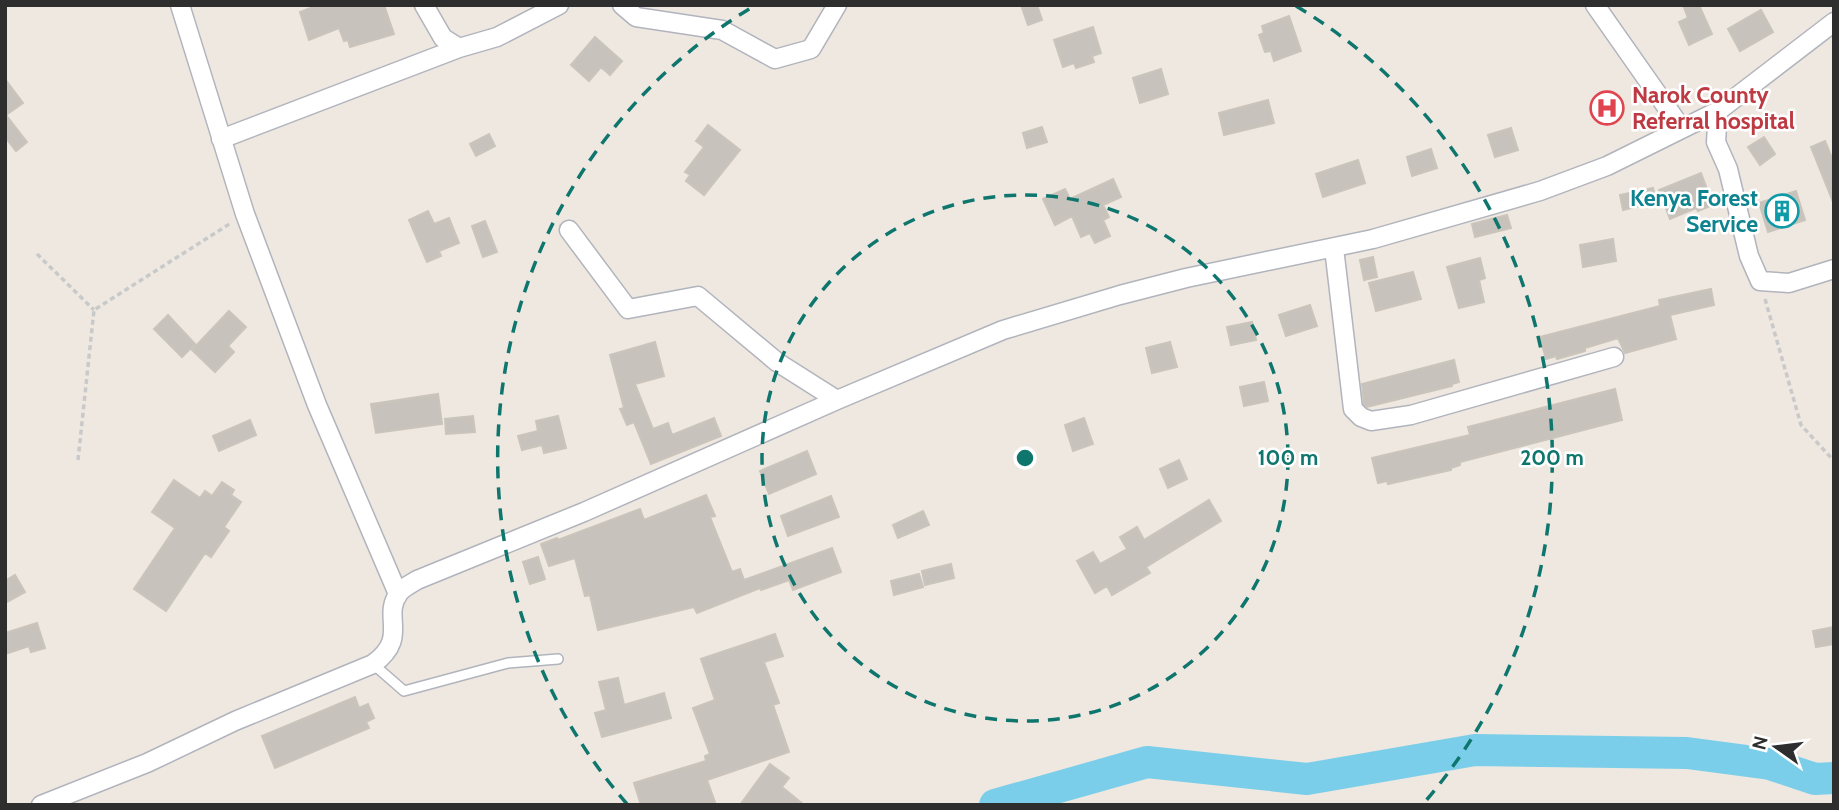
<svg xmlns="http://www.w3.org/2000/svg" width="1839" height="810" viewBox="0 0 1839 810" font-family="Cabin,sans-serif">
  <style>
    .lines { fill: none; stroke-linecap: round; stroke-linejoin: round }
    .river { stroke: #7bcee9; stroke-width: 32 }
    .building { fill: #c7c3bc; stroke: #cac4bb; stroke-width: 2 }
    .lane-casing { stroke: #b2b4bd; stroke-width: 12 }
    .street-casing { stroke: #b2b4bd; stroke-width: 21 }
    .path { stroke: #c9c9c9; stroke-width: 3.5; stroke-dasharray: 5 3.5; stroke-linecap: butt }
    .lane { stroke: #fff; stroke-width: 9 }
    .street { stroke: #fff; stroke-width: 18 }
    .ring { fill: none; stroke: #0f766e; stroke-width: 3.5; stroke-dasharray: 12 9 }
    .labels { text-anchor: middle; stroke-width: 5; stroke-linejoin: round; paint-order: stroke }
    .health-label { font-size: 23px; font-weight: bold; fill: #be3a42; stroke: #fff; text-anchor: start }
    .culture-label { font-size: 23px; font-weight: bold; fill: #0d838f; stroke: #fff; text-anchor: end }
    .centre { fill: #0f766e; stroke: #fff; stroke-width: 3.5 }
    .ring-label { font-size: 21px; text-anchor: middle; font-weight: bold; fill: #0f766e; stroke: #fff; stroke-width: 5; stroke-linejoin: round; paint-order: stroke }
  </style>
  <rect width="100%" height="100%" fill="#eee8e1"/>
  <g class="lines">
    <path class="river" d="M 995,805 L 1147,762 L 1307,779 L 1475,750 L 1687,753 L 1770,764 L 1815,779 L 1834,778"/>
  </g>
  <path class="building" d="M 318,5 L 384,5 L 394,34 L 350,47 L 348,40 L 344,41 L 339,28 L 309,40 L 300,12 Z
    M 1021,5 L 1037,5 L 1042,20 L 1028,25 Z
    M 1683,5 L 1699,5 L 1712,34 L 1689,45 L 1679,22 L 1688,18 Z
    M 1761,10 L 1773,32 L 1740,51 L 1728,29 Z
    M 1289,16 L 1301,51 L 1274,61 L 1271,51 L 1265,52 L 1259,35 L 1264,33 L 1262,26 Z
    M 1093,27 L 1101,53 L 1092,56 L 1094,62 L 1076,68 L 1074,63 L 1063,67 L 1054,40 Z
    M 595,37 L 622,61 L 610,75 L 601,67 L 589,81 L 571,65 Z
    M 1161,69 L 1168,94 L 1140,103 L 1133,78 Z
    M 5,79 L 23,103 L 6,115 L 27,142 L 16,151 L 5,137 Z
    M 1268,100 L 1274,123 L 1224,135 L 1219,113 Z
    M 708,125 L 740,150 L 704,195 L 686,181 L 690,175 L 685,172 L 704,147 L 696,141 Z
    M 1042,127 L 1047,142 L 1027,148 L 1023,133 Z
    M 1511,128 L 1518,150 L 1495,157 L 1488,135 Z
    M 489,134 L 495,146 L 476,156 L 470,144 Z
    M 1764,137 L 1775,154 L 1760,165 L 1748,147 Z
    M 1825,141 L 1834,163 L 1833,202 L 1811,147 Z
    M 1431,149 L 1437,168 L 1412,176 L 1407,157 Z
    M 1358,160 L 1365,183 L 1323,197 L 1316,174 Z
    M 1701,173 L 1713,205 L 1698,211 L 1696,208 L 1670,219 L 1659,190 Z
    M 1113,179 L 1121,197 L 1103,205 L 1109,217 L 1103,220 L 1110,236 L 1095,243 L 1090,233 L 1081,237 L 1072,216 L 1055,225 L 1043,199 L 1065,189 L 1070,199 Z
    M 1653,188 L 1656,202 L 1623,210 L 1620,195 Z
    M 1796,191 L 1805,220 L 1768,232 L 1759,203 Z
    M 428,211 L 434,224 L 449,218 L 459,243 L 439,251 L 441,256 L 427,262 L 409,220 Z
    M 1507,215 L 1511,228 L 1475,237 L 1472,224 Z
    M 485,221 L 497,252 L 483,257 L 472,226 Z
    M 1613,239 L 1616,261 L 1583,267 L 1580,245 Z
    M 1373,257 L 1377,277 L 1364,280 L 1360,260 Z
    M 1480,258 L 1485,278 L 1479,280 L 1484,302 L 1459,308 L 1447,267 Z
    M 1413,272 L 1421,299 L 1376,311 L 1369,283 Z
    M 1711,289 L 1714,305 L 1670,315 L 1676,339 L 1625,353 L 1618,338 L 1585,348 L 1585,351 L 1557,359 L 1556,356 L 1546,359 L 1540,337 L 1660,306 L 1659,300 Z
    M 1310,305 L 1317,326 L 1286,336 L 1279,315 Z
    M 229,311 L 246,327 L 228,346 L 234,352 L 215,372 L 192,350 Z
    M 168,315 L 195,344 L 182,357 L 154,329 Z
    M 1252,322 L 1256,340 L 1231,345 L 1227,327 Z
    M 655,342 L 664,376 L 635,384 L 653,429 L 668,423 L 672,435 L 714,418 L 721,436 L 651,464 L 634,422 L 627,425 L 620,409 L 624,408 L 610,355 Z
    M 1170,342 L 1177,367 L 1152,373 L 1146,348 Z
    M 1454,360 L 1459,382 L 1452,384 L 1452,386 L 1367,407 L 1364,404 L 1362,384 Z
    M 1264,382 L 1268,401 L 1244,406 L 1240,387 Z
    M 1615,389 L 1622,420 L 1460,462 L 1460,465 L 1451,468 L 1451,470 L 1388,484 L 1387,481 L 1378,483 L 1372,458 L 1470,435 L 1468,427 Z
    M 438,394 L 442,424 L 376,433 L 371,404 Z
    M 473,416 L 475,432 L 446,434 L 445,419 Z
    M 558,416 L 566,448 L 544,453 L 542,445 L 522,450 L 518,436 L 538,431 L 536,421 Z
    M 1084,418 L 1093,444 L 1073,451 L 1065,425 Z
    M 250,420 L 256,435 L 219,451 L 213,436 Z
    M 807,451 L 816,474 L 769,494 L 760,471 Z
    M 1179,460 L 1187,479 L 1168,488 L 1160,469 Z
    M 174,480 L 200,498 L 205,491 L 212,496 L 222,482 L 234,490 L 231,495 L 241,502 L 224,527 L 229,531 L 211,557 L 205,553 L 166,611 L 134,589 L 175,528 L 152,512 Z
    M 706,495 L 715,516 L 710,517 L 732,572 L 740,569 L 744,580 L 832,548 L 841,572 L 793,590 L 789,580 L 761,590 L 760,588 L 697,613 L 694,607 L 598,630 L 590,595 L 585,596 L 575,558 L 549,566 L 541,544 L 557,538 L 558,540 L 640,509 L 644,520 Z
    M 831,496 L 839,517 L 788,536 L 781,516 Z
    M 1209,500 L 1221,521 L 1146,567 L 1150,573 L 1112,595 L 1107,586 L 1095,593 L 1077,561 L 1093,552 L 1100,564 L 1127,549 L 1120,537 L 1137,527 L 1144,540 Z
    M 923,511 L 929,525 L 898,538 L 893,525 Z
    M 538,557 L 545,579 L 530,584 L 523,562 Z
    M 951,564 L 954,578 L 925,585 L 922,571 Z
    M 919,574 L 923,587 L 894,595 L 891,581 Z
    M 15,575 L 25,592 L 5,603 L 5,581 Z
    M 37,623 L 45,648 L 31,652 L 29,646 L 5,654 L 5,633 Z
    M 1834,627 L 1834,644 L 1816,647 L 1813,631 Z
    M 775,634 L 783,656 L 764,662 L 779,703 L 773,705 L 789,752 L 707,780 L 716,805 L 641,805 L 634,783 L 706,761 L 705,756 L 710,754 L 693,708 L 715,700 L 701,659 Z
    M 618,678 L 624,705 L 664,693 L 671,718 L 602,737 L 595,713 L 606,710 L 599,682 Z
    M 355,697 L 359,708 L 368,704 L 374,718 L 366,722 L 369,728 L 275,768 L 262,736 Z
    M 770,764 L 789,778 L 782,787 L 804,805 L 740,805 Z"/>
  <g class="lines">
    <defs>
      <path id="lane" d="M 373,664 L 404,691 L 508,663 L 558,659"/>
      <path id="street" d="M 180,5 L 245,214 L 317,405 L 398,594
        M 424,5 L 443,38 L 459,48 L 497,37 L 559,5
        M 622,5 L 636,17 L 722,30 L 775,59 L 811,49 L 837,5
        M 1595,5 L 1682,129
        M 1718,111 L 1716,142 L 1728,169 L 1749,256 L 1760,281 L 1789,283 L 1834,269
        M 221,139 L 459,48
        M 569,230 L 628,309 L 698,296 L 777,362 L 837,400
        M 1334,248 L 1353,409 L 1361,417 L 1371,421 L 1411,415 L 1614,357
        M 41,805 L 147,763 L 235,721 L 373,664 C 410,637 381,617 399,593 C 403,587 411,584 417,580 L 584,512 L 837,400 L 1003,330 L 1120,295 L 1186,278 L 1373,239 L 1540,191 L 1607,166 L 1718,111 L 1834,22"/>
    </defs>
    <use href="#lane" class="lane-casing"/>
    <use href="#street" class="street-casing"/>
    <path class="path" d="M 37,254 L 94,310
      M 1765,299 L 1801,425 L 1834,461
      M 78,460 L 94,310 L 231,223"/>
    <use href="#lane" class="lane"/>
    <use href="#street" class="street"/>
  </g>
  <g class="ring">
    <circle cx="1025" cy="458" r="263"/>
    <path d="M627 804A527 527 0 0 1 754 6M1296 6A527 527 0 0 1 1423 804"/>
  </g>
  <defs>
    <symbol id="hospital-ring" viewBox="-11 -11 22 22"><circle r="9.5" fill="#fff" stroke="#e0444e" stroke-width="1.5"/><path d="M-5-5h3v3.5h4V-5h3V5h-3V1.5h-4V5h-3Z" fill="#e0444e"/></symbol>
    <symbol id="building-ring" viewBox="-11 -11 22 22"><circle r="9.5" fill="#fff" stroke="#0f9aa8" stroke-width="1.5"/><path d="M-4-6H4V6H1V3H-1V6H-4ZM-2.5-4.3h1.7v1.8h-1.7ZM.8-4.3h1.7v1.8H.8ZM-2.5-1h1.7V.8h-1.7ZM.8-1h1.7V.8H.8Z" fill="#0f9aa8"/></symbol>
  </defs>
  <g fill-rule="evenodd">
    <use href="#hospital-ring" x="1588" y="89" width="38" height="38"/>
    <use href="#building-ring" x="1763" y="192" width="38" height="38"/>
  </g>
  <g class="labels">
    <g class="health-label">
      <text x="1632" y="103">Narok County<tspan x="1632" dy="26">Referral hospital</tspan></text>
    </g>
    <g class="culture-label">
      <text x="1758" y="206">Kenya Forest<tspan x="1758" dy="26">Service</tspan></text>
    </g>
  </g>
  <circle cx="1025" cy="458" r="10" class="centre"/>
  <g class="ring-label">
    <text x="1288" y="465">100 m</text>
    <text x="1552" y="465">200 m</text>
  </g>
  <rect width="1839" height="810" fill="none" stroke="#2e2e2e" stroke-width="14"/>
  <g transform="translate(1776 747) rotate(284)" stroke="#ffffff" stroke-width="5" paint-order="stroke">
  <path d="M0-5L12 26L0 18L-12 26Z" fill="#2e2e2e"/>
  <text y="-10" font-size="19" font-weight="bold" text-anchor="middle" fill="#2e2e2e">N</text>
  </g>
</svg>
